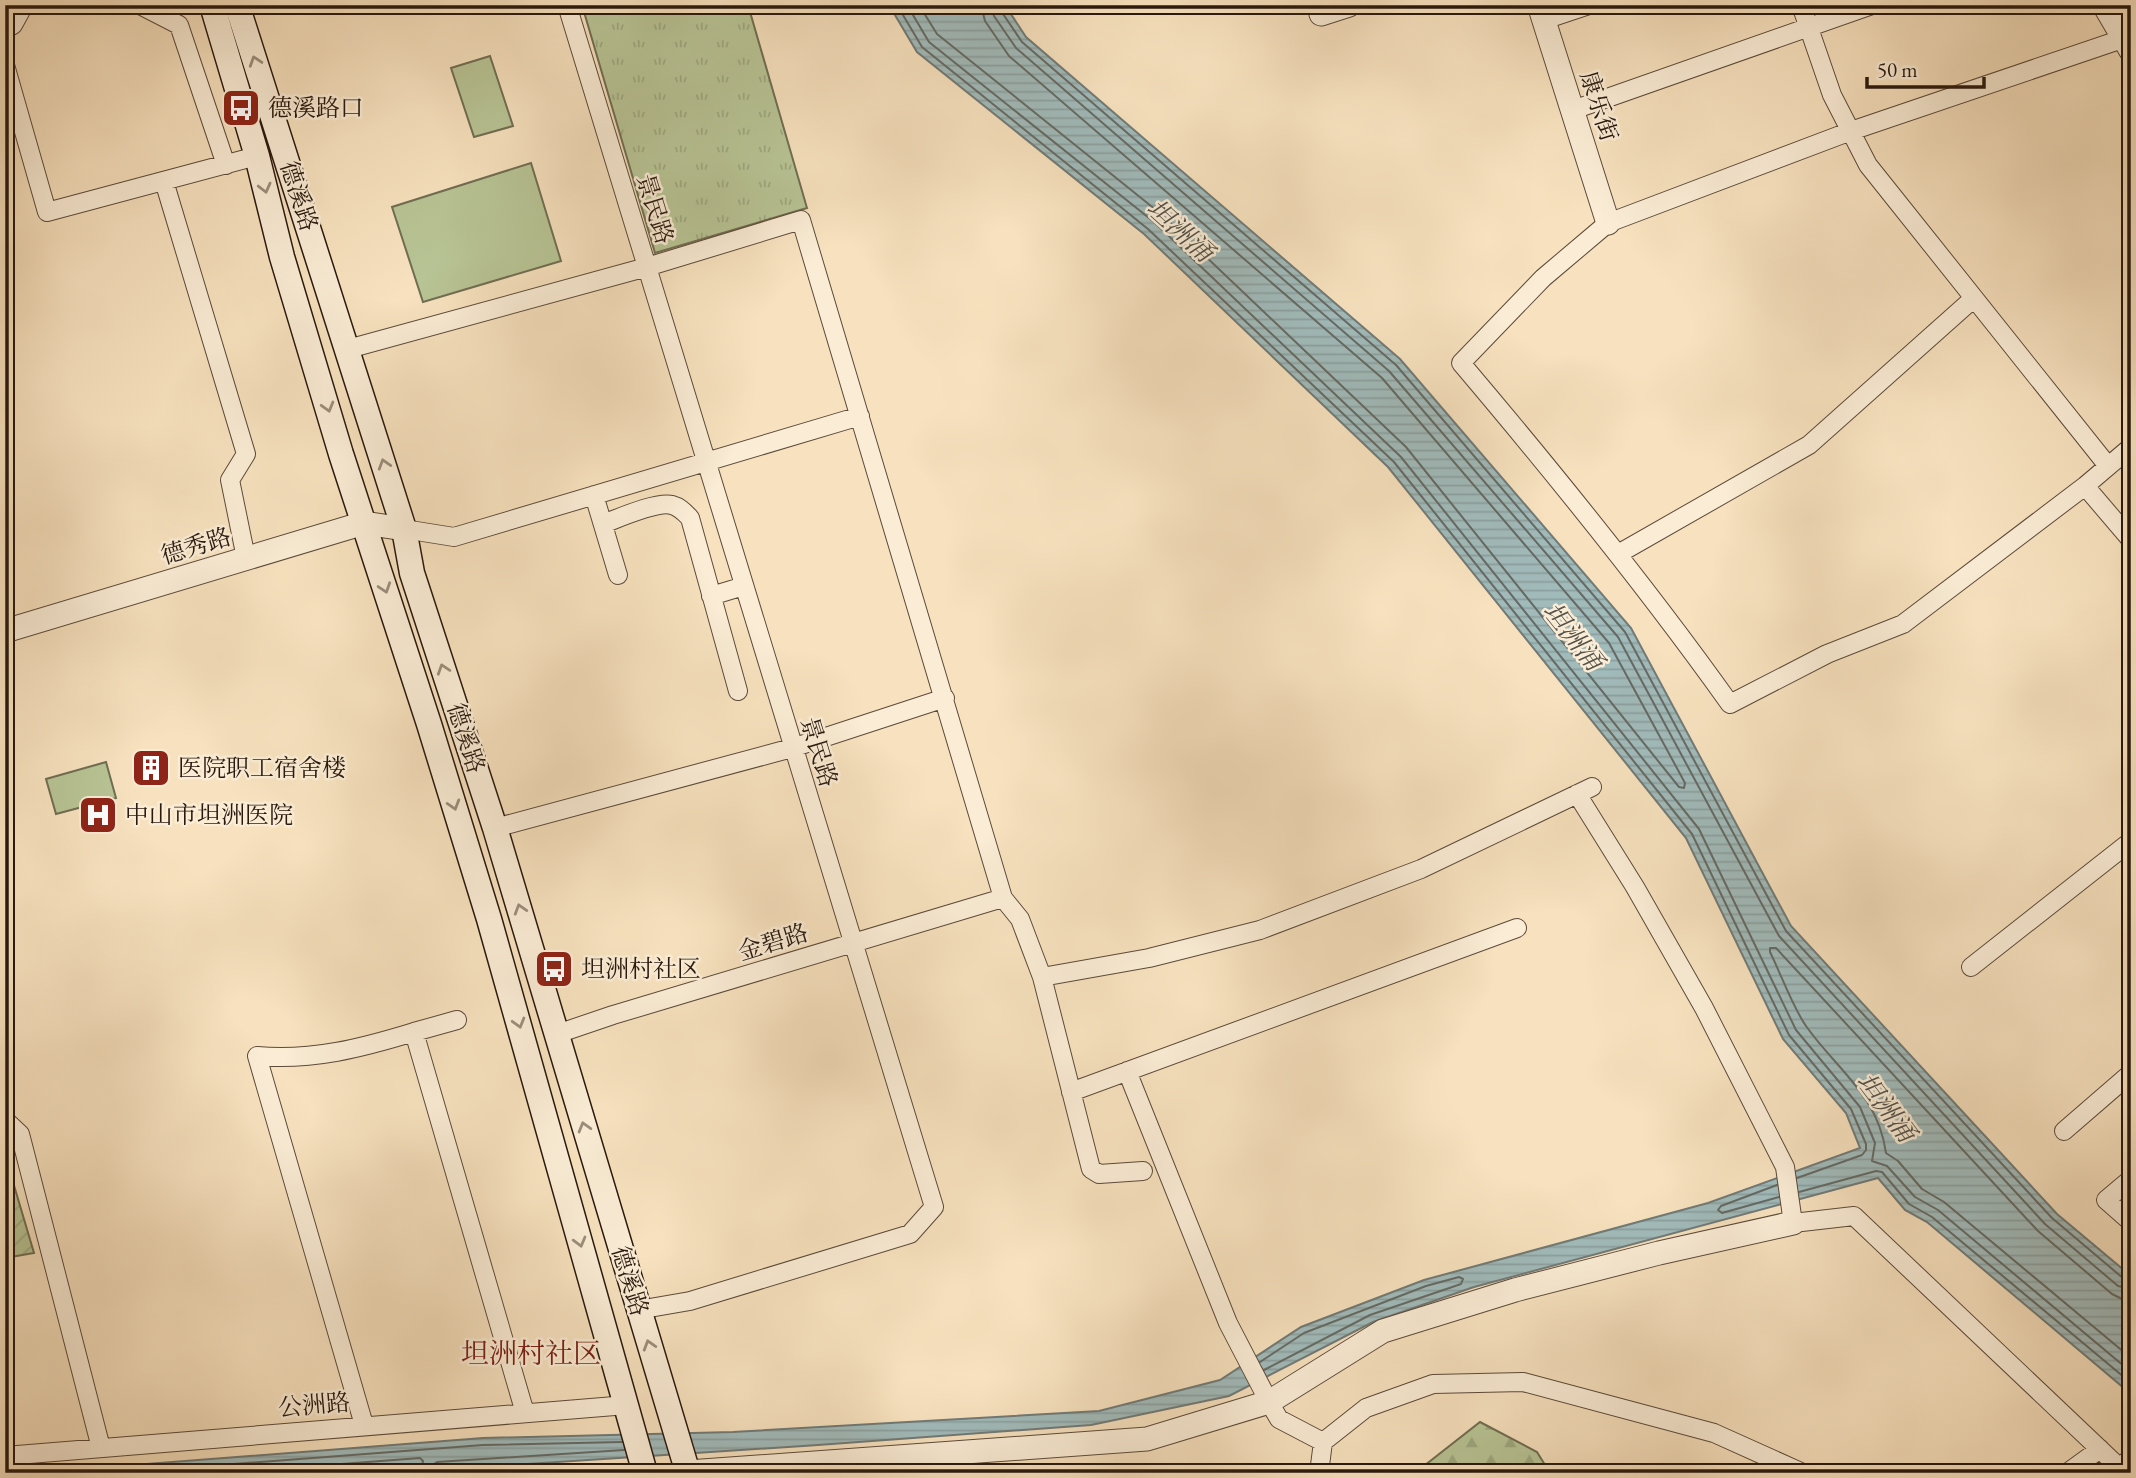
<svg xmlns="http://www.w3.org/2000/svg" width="2136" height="1478" viewBox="0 0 2136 1478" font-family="'EB Garamond','Noto Serif SC',serif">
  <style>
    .grass { fill: url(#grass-tufts); stroke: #706e52; stroke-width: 2 }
    .forest { fill: url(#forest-firs); stroke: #706e52; stroke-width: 2 }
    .garden { fill: url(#garden-furrows); stroke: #706e52; stroke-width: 2 }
    .pitch { fill: #b8c495; stroke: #706e52; stroke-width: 2 }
    .water { fill: url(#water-rules); stroke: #717a76; stroke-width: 2 }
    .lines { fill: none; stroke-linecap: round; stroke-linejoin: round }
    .shore { stroke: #656a64; stroke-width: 2 }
    .minor-casing { stroke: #5c4a3a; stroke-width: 20 }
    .tertiary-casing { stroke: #5c4a3a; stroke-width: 25 }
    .secondary-casing { stroke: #29180e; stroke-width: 27 }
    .minor { stroke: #faecd5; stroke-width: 18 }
    .tertiary { stroke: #faecd5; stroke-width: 23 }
    .secondary { stroke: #faecd5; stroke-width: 24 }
    .oneway { stroke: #9c8d7b }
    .labels { text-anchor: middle; stroke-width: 5; stroke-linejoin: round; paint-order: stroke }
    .street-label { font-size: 24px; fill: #29180e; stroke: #faecd5 }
    .poi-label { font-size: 24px; fill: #29180e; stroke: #faecd5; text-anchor: start }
    .water-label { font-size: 26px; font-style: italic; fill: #53514b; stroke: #faecd5 }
    .quarter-label { font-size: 28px; fill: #7a1f14; stroke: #faecd5 }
  </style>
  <defs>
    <pattern id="grass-tufts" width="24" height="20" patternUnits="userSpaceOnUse" patternTransform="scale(1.75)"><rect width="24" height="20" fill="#b8c495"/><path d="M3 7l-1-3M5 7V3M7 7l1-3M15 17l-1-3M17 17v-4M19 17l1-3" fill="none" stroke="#9ea87f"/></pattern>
    <pattern id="forest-firs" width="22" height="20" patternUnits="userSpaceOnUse" patternTransform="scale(1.75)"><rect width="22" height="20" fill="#b8c495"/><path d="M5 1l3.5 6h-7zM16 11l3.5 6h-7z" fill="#9ea87f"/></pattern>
    <pattern id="garden-furrows" width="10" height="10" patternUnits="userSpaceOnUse" patternTransform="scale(1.75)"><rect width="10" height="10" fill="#b8c495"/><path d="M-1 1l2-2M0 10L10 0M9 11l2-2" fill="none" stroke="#9ea87f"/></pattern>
    <pattern id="water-rules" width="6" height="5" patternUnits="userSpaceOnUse" patternTransform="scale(1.75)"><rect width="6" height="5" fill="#a1bbbb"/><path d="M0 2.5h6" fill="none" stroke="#8ba0a0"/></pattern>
  </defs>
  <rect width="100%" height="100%" fill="#f7e1be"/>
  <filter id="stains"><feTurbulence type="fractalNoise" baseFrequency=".00286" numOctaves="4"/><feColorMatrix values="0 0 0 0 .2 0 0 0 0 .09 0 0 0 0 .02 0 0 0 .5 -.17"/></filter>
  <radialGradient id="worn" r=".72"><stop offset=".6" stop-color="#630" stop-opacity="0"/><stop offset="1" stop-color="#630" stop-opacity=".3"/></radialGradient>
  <path class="grass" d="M 582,5 L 748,5 L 807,208 L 655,253 Z"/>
  <path class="forest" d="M 1480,1422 L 1537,1452 L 1550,1473 L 1415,1473 Z"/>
  <path class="garden" d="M 5,1155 L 34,1253 L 5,1258 Z"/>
  <path class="pitch" d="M 490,56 L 513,126 L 474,137 L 451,68 Z
    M 531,163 L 561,261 L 423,302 L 392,207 Z
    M 106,762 L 116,798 L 56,814 L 46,779 Z"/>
  <path class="water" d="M 889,5 L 1005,5 L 1026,37 L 1400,359 L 1631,628 L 1791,926 L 2057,1214 L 2131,1276 L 2131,1394 L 1927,1222 L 1905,1210 L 1878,1178 L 1474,1287 L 1373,1322 L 1229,1396 L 1091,1425 L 818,1445 L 387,1473 L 30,1473 L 483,1438 L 733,1432 L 1099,1411 L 1220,1380 L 1301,1327 L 1424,1280 L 1708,1203 L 1860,1148 L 1846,1113 L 1783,1039 L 1686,838 L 1388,467 L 1144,234 L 917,52 Z"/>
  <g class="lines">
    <path class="shore" d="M 897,5 L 922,47 L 1148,229 L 1394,462 L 1692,834 L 1789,1035 L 1851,1109 L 1866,1144 L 1866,1150 L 1862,1155 L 1797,1178
      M 907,5 L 929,42 L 1154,222 L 1401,457 L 1699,829 L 1796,1030 L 1860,1107 L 1875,1143 L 1872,1161 L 1887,1166 L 1915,1197 L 1938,1210 L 2131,1372
      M 919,5 L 937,34 L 1161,214 L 1406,447 L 1679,787 L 1684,788 L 1685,783 L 1609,643 L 1382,378 L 1009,56 L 985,21 L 981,5
      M 991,5 L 994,16 L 1016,48 L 1389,371 L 1618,637 L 1779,936 L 2045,1224 L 2118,1286 L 2131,1289
      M 1000,5 L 1001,11 L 1022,42 L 1396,365 L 1625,632 L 1786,931 L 2052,1218 L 2124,1279 L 2131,1281
      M 1777,1185 L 1721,1206 L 1718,1210 L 1722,1213 L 1779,1197
      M 1799,1192 L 1876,1171 L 1882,1172 L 1909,1204 L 1932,1217 L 2131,1383
      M 2131,1300 L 2122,1299 L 2112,1294 L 2038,1231 L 1776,948 L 1770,948 L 1770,952 C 1781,974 1792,1006 1806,1026 C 1837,1070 1878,1095 1886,1153 L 1898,1161 L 1922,1189 L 1944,1202 L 2131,1358
      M 1260,1362 L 1304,1333 L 1426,1286 L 1459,1277 L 1463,1279 L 1461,1284 L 1370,1315 L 1264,1370
      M 117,1473 L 483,1445 L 622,1442
      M 226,1473 L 420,1458 L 423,1461 L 421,1473
      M 430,1473 L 431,1466 L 437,1462 L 624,1450"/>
    <defs>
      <path id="minor" d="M 140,5 L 179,25 L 226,165
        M 567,5 L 934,1207 L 910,1234 L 690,1301 L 638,1310
        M 1801,5 L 1832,95 L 1868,165 L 2108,466
        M 1544,20 L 1589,5
        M 5,29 L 13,25 L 24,5
        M 2131,36 L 1851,131 L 1608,223 L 1543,278 L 1461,363 C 1555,474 1646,586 1730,704 L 1827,654 L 1903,624 L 2085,486 L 2131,447
        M 5,65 L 47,212 L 257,156
        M 1573,110 L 1872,5
        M 164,181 L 246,454 L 230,480 L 246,558
        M 348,349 L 647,267 L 801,220 L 1003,898 L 1020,919 L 1042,977 L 1149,958 L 1260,930 L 1421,869 L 1592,787
        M 2085,486 L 2131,540
        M 594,495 L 618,575
        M 603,524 C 619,518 657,501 672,505 C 680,507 685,513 690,518 L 738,691
        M 404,529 L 454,537 L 860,416
        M 1618,554 L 1809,445 L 1974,298
        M 711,596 L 744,586
        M 1577,794 L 1635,887 L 1704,1008 L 1785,1167 L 1793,1223 L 1854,1216 L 2125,1473
        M 495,828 L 792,748 L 945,698
        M 1971,967 L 2131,841
        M 1042,977 L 1091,1169 L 1099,1174 L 1143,1171
        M 457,1020 L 414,1032 L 525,1413
        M 557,1034 L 613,1015 L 1003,898
        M 1127,1071 L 1228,1323 L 1269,1402 L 1279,1419 L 1323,1442
        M 1071,1092 L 1517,928
        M 5,1120 L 20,1134 L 101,1448
        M 2064,1131 L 2131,1073
        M 2131,1179 L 2106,1200 L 2131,1222
        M 364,1425 L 257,1056 C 312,1061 362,1048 414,1032
        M 5,1456 L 627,1405
        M 1319,1473 L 1323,1442 L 1366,1408 L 1433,1384 L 1523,1382 L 1714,1433 L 1803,1473
        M 2067,1473 L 2100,1449"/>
      <path id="tertiary" d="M 1539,5 L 1608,223
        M 2104,5 L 2131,51
        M 1321,14 L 1349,5
        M 5,631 L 364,523 L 404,529
        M 2122,1469 L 2131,1461
        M 688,1472 L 1147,1439 L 1269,1402 L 1383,1331 L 1515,1290 L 1659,1253 L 1793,1223"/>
      <path id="secondary" d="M 212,5 L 257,156 L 282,257 L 341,454 L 429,724 L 489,919 L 645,1473
        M 237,5 L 404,529 L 412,573 L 495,828 L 688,1473"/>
    </defs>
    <use href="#minor" class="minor-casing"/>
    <use href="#tertiary" class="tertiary-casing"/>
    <use href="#secondary" class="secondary-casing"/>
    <use href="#minor" class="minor"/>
    <use href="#tertiary" class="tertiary"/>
    <use href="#secondary" class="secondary"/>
  </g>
  <defs><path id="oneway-chevron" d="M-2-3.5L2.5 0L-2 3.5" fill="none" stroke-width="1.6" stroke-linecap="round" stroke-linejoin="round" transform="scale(1.75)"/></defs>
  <g class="oneway">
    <use href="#oneway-chevron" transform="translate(255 61) rotate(-108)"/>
    <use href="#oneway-chevron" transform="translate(265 188) rotate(76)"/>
    <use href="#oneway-chevron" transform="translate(328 407) rotate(74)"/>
    <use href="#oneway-chevron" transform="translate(384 464) rotate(-107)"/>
    <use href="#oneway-chevron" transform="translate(385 588) rotate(72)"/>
    <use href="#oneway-chevron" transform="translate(443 669) rotate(-108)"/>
    <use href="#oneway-chevron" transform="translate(454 805) rotate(73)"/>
    <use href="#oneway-chevron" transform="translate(520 909) rotate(-107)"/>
    <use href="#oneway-chevron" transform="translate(519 1023) rotate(74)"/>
    <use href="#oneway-chevron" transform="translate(584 1127) rotate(-106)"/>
    <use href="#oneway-chevron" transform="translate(580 1242) rotate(75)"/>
    <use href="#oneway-chevron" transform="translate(649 1345) rotate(-107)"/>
  </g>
  <defs>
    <symbol id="bus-square" viewBox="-11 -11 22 22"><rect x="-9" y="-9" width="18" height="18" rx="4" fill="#8f2418" stroke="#faecd5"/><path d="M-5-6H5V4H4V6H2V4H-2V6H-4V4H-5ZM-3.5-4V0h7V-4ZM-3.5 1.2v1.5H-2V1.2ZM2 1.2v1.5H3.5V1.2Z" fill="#fff"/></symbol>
    <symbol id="building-square" viewBox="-11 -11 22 22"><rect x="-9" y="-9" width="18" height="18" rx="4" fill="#8f2418" stroke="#faecd5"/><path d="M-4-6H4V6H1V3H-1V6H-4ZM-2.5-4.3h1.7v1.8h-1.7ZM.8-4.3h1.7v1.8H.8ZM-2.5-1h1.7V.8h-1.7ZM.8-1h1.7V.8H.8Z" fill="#fff"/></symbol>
    <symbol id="hospital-square" viewBox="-11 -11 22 22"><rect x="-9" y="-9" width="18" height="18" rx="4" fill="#8f2418" stroke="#faecd5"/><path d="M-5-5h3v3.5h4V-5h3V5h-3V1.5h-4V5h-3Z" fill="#fff"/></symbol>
  </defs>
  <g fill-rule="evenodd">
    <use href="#bus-square" x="219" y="86" width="44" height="44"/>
    <use href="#building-square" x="129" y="746" width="44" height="44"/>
    <use href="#hospital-square" x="76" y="793" width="44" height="44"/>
    <use href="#bus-square" x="532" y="947" width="44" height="44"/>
  </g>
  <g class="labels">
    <g class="street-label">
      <text transform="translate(1599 106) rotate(72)" y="8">康乐街</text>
      <text transform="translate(299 196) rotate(72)" y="8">德溪路</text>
      <text transform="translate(655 209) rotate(73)" y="8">景民路</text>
      <text transform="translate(196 546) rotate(-17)" y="8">德秀路</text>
      <text transform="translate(466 738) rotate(72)" y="8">德溪路</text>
      <text transform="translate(819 752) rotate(73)" y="8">景民路</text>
      <text transform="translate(773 942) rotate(-17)" y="8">金碧路</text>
      <text transform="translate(630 1281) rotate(73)" y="8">德溪路</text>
      <text transform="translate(314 1405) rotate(-5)" y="8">公洲路</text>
    </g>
    <g class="poi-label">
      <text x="268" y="116">德溪路口</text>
      <text x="178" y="776">医院职工宿舍楼</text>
      <text x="125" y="823">中山市坦洲医院</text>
      <text x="581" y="977">坦洲村社区</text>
    </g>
    <g class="water-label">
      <text transform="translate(1180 230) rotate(42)" y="9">坦洲涌</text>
      <text transform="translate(1573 636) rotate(51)" y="9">坦洲涌</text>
      <text transform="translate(1886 1107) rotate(53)" y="9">坦洲涌</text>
    </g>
    <g class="quarter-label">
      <text x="531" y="1363">坦洲村社区</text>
    </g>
  </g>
  <rect width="2136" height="1478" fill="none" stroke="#f7e1be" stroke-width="28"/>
  <rect x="7" y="7" width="2122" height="1464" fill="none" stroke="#29180e" stroke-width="3.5"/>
  <rect x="14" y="14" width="2108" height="1450" fill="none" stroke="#29180e" stroke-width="2"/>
  <path d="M1867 77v10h117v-10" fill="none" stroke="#29180e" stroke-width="3.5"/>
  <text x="1877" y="77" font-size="21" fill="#29180e" stroke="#faecd5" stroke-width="5" paint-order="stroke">50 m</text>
  <rect width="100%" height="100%" filter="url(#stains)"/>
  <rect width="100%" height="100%" fill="url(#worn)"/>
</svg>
